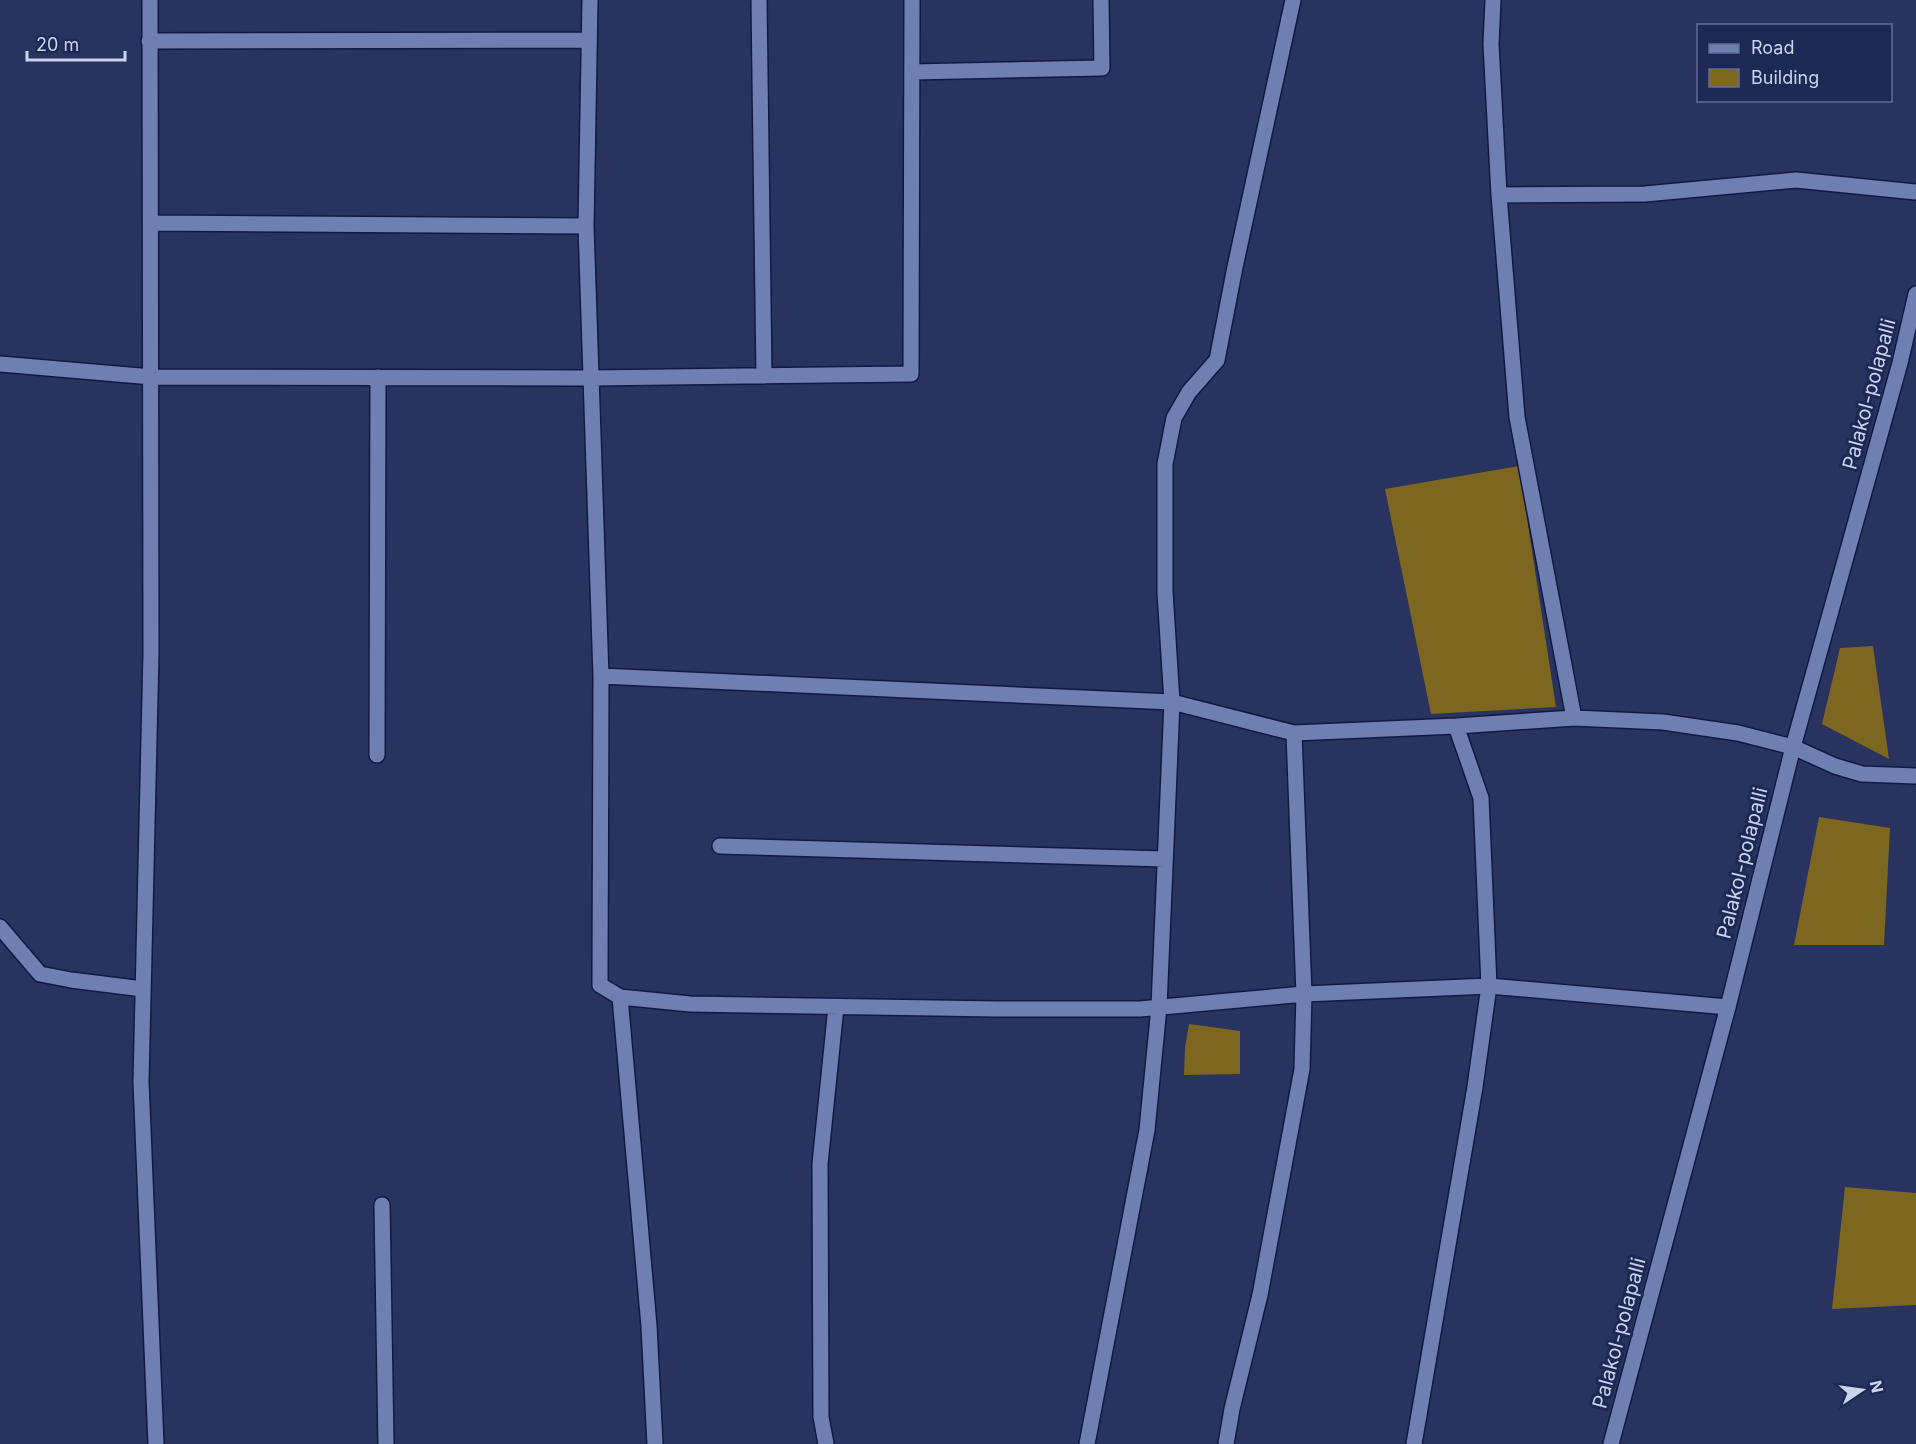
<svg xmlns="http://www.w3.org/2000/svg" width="1916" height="1444" viewBox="0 0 1916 1444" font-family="Inter,sans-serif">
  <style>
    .building { fill: #7d6620 }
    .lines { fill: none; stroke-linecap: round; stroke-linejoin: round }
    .street-casing { stroke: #111943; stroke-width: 18 }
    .secondary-casing { stroke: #111943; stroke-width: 18 }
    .street { stroke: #707fb2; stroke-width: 15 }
    .secondary { stroke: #707fb2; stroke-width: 15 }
    .labels { text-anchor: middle; stroke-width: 6; stroke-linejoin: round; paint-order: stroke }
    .street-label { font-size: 20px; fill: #c9d3ee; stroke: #1e2854 }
  </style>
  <rect width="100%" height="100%" fill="#28335f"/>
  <path class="building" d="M 1519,466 L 1556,707 L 1431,714 L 1385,489 Z
    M 1873,646 L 1889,759 L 1822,724 L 1840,648 Z
    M 1819,817 L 1890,828 L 1884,945 L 1794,945 Z
    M 1189,1024 L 1240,1031 L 1240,1074 L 1184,1075 L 1185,1048 Z
    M 1845,1187 L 1916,1193 L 1916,1305 L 1832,1309 Z"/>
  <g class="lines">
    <defs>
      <path id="street" d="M 150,0 L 151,653 L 141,1082 L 156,1444
        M 590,0 L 586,226 L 601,676 L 600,985 L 620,997 L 690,1004 L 997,1009 L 1140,1009 L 1304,994 L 1489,986 L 1728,1007
        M 759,0 L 764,376
        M 1493,0 L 1491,44 L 1499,195 L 1517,417 L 1574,718
        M 149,41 L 589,40
        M 912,72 L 1102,68 L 1101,0
        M 1499,195 L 1645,194 L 1796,180 L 1916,192
        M 152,223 L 586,226
        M 0,364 L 152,377 L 591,378 L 911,374 L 912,0
        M 601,676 L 1172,702 L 1294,733 L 1456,726 L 1574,718 L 1663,722 L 1738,733 L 1793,747 L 1835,766 L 1862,774 L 1916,776
        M 377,755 L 378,377
        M 720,846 L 1165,859
        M 0,927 L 40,974 L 71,980 L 143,989
        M 620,997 L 649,1326 L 655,1444
        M 382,1205 L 386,1444
        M 826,1444 L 821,1417 L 820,1164 L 836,1007
        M 1087,1444 L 1147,1130 L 1159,1007 L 1172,702 L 1165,592 L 1165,464 L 1174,418 L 1189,392 L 1217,360 L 1235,267 L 1293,0
        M 1226,1444 L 1232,1409 L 1260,1295 L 1302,1069 L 1304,994 L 1294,733
        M 1414,1444 L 1475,1087 L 1489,986 L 1481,798 L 1456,726"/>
      <path id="secondary" d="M 1611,1444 L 1728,1007 L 1793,747 L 1900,363 L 1916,294"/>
    </defs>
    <use href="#street" class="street-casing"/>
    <use href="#secondary" class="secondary-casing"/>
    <use href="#street" class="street"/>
    <use href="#secondary" class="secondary"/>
  </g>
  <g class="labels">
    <g class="street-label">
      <text transform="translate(1869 394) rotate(-75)" y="7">Palakol-polapalli</text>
      <text transform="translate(1742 863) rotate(-76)" y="7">Palakol-polapalli</text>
      <text transform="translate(1619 1333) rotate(-75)" y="7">Palakol-polapalli</text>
    </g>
  </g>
  <rect x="1697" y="24" width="195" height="78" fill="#1e2854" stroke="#626c92" stroke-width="1.5"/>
  <rect x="1709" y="44" width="30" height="9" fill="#707fb2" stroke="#626c92" stroke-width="1.5"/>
  <text x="1751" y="54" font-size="18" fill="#c9d3ee">Road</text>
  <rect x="1709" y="69" width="30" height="18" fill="#7d6620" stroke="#626c92" stroke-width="1.5"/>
  <text x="1751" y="84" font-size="18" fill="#c9d3ee">Building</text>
  <g transform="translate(1862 1390) rotate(77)" stroke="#1e2854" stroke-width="4.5" paint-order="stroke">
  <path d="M0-4.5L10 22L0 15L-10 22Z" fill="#c9d3ee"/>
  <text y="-9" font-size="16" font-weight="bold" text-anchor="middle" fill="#c9d3ee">N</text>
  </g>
  <path d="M27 51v9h98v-9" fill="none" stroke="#c9d3ee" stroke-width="3"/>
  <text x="36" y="51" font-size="18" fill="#c9d3ee" stroke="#1e2854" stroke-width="4.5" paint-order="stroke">20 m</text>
</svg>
